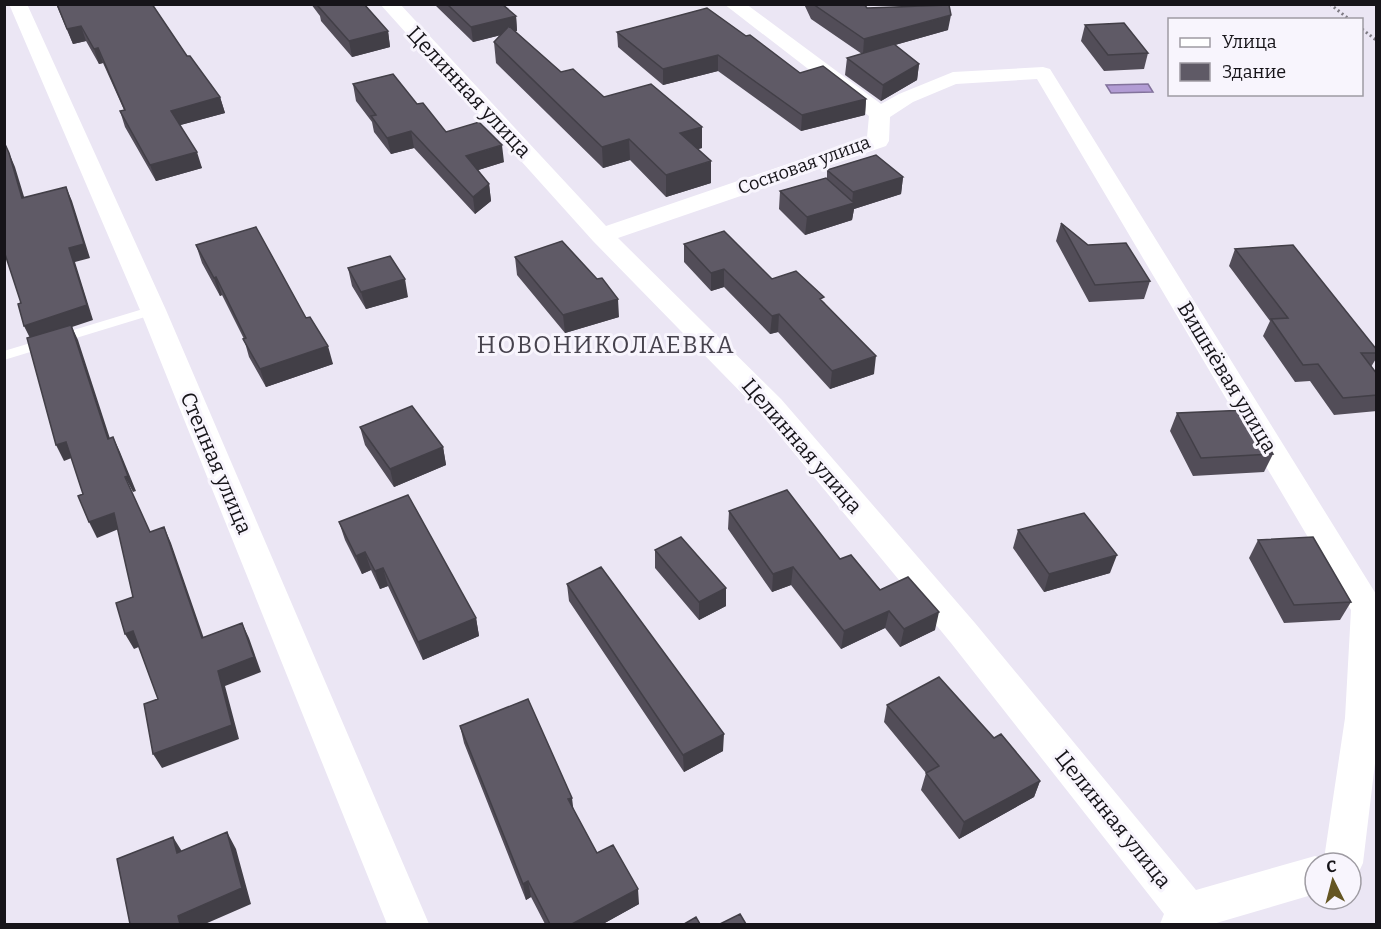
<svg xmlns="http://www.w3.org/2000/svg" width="1381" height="929" viewBox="0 0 1381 929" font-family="Bitter,serif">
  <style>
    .water { fill: #b29cd4; stroke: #83739c; stroke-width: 1.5 }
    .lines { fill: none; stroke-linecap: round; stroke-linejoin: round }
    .path { stroke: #7e7b84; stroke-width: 3; stroke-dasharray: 2 3; stroke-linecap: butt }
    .lane { fill: #fff; fill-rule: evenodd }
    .street { fill: #fff; fill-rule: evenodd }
    .wall { fill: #524d58 }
    .shaded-wall { fill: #423f47 }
    .building { fill: #5f5a66; stroke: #423f47; stroke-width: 1.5 }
    .labels { text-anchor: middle; stroke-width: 6; stroke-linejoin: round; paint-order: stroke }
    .far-street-label { font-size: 18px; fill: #161419; stroke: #f8f5fd }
    .street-label { font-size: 21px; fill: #161419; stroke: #f8f5fd }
    .quarter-label { font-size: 24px; letter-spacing: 1.5px; fill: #46424d; stroke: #f8f5fd }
  </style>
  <rect width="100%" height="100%" fill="#ebe6f4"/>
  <path class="water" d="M 1148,84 L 1153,92 L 1111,93 L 1106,85 Z"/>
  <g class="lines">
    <path class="path" d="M 1330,4 L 1350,20
      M 1362,29 L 1376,40"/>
    <path class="lane" d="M 153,306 L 160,310 L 158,313 L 4,360 L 4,351 Z"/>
    <path class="street" d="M 9,4 L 27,4 L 166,310 L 429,924 L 387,924 L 140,310 Z
      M 380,4 L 400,4 L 606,226 L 867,137 L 869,116 L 724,4 L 746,4 L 881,104 L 899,94 L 953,72 L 1043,67 L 1050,69 L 1376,594 L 1376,755 L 1363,863 L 1357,876 L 1351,879 L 1351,863 L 1315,863 L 1315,894 L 1213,924 L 1160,924 L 1164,914 L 951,643 L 761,413 L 593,241 ZM 1037,79 L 1351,610 L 1345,718 L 1324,859 L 1315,856 L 1196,890 L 975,623 L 781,399 L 618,238 L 886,146 L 889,141 L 890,117 L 913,102 L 956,84 Z"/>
  </g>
  <path class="wall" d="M 56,4 L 152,4 L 187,56 L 220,97 L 225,113 L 180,125 L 202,168 L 156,181 L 125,127 L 120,111 L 124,110 L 103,63 L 99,64 L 86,41 L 73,44 Z
    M 311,4 L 364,4 L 388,31 L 390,47 L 352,57 L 321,21 L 320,16 Z
    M 434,4 L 502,4 L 516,16 L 517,31 L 515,31 L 561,72 L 604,97 L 702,127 L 702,148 L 698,149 L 711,183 L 666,197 L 630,160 L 603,168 L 496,63 L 494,42 L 501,35 L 473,42 Z
    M 804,4 L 864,4 L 867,8 L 948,30 L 895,45 L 919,64 L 917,80 L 881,101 L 845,75 L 847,58 L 862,54 L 811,19 Z
    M 1085,25 L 1148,53 L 1144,69 L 1104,71 L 1081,41 Z
    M 617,32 L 746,36 L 800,73 L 866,99 L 865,115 L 801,131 L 718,71 L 663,85 L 618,47 Z
    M 353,84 L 417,104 L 446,132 L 504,162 L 478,170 L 489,184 L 491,201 L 475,214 L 414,148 L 391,154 L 374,132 L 372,122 L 356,101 Z
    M 827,170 L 903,177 L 901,194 L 854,209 L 852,220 L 805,235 L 779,209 L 780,191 L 827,178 Z
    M 1061,223 L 1088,245 L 1150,281 L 1144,299 L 1089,302 L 1056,241 Z
    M 684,244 L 772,279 L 824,302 L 874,374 L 830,389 L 778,332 L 770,334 L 724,287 L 711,291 L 684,262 Z
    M 196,245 L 306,318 L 333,364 L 266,387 L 249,357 L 244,339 L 222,295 L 220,296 L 202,263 Z
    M 1235,249 L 1377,350 L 1377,357 L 1371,367 L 1377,374 L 1377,411 L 1334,415 L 1310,381 L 1295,382 L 1263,336 L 1270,321 L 1229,266 Z
    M 515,257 L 619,317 L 565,333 L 517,275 Z
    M 348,268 L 408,297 L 366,309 L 352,286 Z
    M 1177,413 L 1273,454 L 1264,472 L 1193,476 L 1170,431 Z
    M 360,427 L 443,447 L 446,465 L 394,487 L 365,445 Z
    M 729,511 L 840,559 L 935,630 L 900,647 L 885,628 L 841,649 L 791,585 L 772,592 L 728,529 Z
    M 339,522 L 476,618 L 479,636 L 423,660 L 388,586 L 380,589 L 371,570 L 362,574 L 345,540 Z
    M 1018,530 L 1110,573 L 1044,592 L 1013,548 Z
    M 1258,540 L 1351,602 L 1340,620 L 1284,623 L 1249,558 Z
    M 655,550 L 726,588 L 726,606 L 699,620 L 655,568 Z
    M 567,584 L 723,751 L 684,772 L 569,601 Z
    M 887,705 L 994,738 L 1040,781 L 1034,797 L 959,839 L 921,790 L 926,773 L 884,722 Z
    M 460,726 L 573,810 L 597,853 L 639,904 L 603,924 L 545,924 L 531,897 L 526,900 L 464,743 Z"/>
  <path class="shaded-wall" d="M 951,15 L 948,30 L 863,54 L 864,39 Z
    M 516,16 L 517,31 L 473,42 L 471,27 Z
    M 81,26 L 86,41 L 73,44 L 67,29 Z
    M 388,31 L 390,47 L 352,57 L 349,41 Z
    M 98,48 L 103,63 L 99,64 L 94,49 Z
    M 718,55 L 718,71 L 663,85 L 663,69 Z
    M 919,64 L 917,80 L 881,101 L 883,85 Z
    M 220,97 L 225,113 L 177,126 L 171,111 Z
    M 866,99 L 865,115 L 801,131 L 802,115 Z
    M 702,127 L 702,148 L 680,154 L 680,133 Z
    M 411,131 L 414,148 L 391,154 L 387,138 Z
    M 629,139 L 630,160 L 603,168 L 602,147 Z
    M 4,141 L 15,167 L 29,213 L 22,198 Z
    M 502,145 L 504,162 L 469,173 L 466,156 Z
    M 197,152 L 202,168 L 156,181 L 150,165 Z
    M 711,161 L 711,183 L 666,197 L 666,175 Z
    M 903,177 L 901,194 L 854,209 L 852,220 L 805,235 L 807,217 L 852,203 L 853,192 Z
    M 489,184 L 491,201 L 475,214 L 473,197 Z
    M 66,187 L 72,201 L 90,258 L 75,262 L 93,320 L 72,327 L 78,340 L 115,454 L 31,340 L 24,326 Z
    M 724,269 L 724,287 L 711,291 L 711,273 Z
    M 216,277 L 222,295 L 220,296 L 214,278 Z
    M 405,279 L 408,297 L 366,309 L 361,292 Z
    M 618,299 L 619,317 L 565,333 L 563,315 Z
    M 779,314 L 778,332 L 770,334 L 772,316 Z
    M 328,346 L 333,364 L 266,387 L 260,369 Z
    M 876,356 L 874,374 L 830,389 L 832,371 Z
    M 113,437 L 120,452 L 136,491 L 133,492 L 125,477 Z
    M 66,442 L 74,457 L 64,461 L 56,445 Z
    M 443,447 L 446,465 L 394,487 L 390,469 Z
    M 114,513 L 121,528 L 97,538 L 89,522 Z
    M 164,527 L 171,543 L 209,653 L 202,638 Z
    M 365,552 L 371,570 L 362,574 L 356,556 Z
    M 1117,555 L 1110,573 L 1044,592 L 1049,574 Z
    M 793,567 L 791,585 L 772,592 L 773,574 Z
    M 383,568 L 388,586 L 380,589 L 375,571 Z
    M 726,588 L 726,606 L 699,620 L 699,602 Z
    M 889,611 L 885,628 L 841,649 L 844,631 Z
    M 939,612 L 935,630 L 900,647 L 904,629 Z
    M 476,618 L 479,636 L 423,660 L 418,642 Z
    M 242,623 L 249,638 L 261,672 L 225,686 L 239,739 L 162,768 L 153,754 L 218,671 Z
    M 133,631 L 141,646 L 134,649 L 125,634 Z
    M 724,734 L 723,751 L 684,772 L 683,755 Z
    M 1040,781 L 1034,797 L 959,839 L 964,822 Z
    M 572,798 L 574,814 L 568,799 Z
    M 227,832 L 236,849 L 251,904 L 205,924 L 180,924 L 178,916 Z
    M 173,837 L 183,853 L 177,853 Z
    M 528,881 L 531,897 L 526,900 L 523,884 Z
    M 638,889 L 639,904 L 603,924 L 572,924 Z"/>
  <path class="building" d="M 57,4 L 152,4 L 187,56 L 190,56 L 220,97 L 171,111 L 197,152 L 150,165 L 120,111 L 125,110 L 98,48 L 94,49 L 81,26 L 67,29 Z
    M 320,4 L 364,4 L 388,31 L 349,41 L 318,6 L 321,5 Z
    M 447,4 L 502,4 L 516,16 L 471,27 Z
    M 813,4 L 864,4 L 867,8 L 949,5 L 951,15 L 864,39 Z
    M 707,8 L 746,36 L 750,35 L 800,73 L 823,66 L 866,99 L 802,115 L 718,55 L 663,69 L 617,32 Z
    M 1124,23 L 1148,53 L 1108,55 L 1085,25 Z
    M 509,26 L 561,72 L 573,69 L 604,97 L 651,84 L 702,127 L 680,133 L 711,161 L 666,175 L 629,139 L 602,147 L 494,42 Z
    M 894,44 L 919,64 L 883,85 L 847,58 Z
    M 393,74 L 417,104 L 423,103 L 446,132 L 479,122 L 502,145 L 466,156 L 489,184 L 473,197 L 411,131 L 387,138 L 371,116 L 376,115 L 353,84 Z
    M 4,142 L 9,153 L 22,198 L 66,187 L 84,244 L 69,248 L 87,305 L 24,326 L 18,304 L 21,303 L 4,251 Z
    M 876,155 L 903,177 L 853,192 L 827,170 Z
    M 826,178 L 854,203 L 807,217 L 780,191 Z
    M 1061,223 L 1088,245 L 1126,243 L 1150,281 L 1095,285 Z
    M 256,227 L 306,318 L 310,317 L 328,346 L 260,369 L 243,339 L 246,338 L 216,277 L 214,278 L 196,245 Z
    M 724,231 L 772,279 L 796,271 L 824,297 L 820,299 L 876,356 L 832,371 L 779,314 L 772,316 L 724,269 L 711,273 L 684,244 Z
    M 562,241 L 597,279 L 602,278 L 618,299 L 563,315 L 515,257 Z
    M 1293,245 L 1377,350 L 1377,353 L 1361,353 L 1377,374 L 1377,395 L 1343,398 L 1318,364 L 1303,365 L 1271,319 L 1288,318 L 1235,249 Z
    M 390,256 L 405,279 L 361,292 L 348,268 Z
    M 71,325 L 108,439 L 113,437 L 128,476 L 125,477 L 150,532 L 164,527 L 202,638 L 242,623 L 254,657 L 218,671 L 232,725 L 153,754 L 144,704 L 158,699 L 133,631 L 125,634 L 116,603 L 133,597 L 114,513 L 89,522 L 78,496 L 83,494 L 66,442 L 56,445 L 27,338 Z
    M 412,406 L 443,447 L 390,469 L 360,427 Z
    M 1247,410 L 1273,454 L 1201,458 L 1177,413 Z
    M 787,490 L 840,559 L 851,555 L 880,590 L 908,577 L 939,612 L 904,629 L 889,611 L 844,631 L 793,567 L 773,574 L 729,511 Z
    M 408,495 L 476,618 L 418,642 L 383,568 L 375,571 L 365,552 L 356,556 L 339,522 Z
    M 1084,513 L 1117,555 L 1049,574 L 1018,530 Z
    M 681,537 L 726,588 L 699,602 L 655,550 Z
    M 1313,537 L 1351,602 L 1294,605 L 1258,540 Z
    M 601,567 L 724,734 L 683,755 L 567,584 Z
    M 939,677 L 994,738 L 1001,734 L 1040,781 L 964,822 L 926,773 L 939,766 L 887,705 Z
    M 528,699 L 572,798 L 568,799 L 597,853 L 613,845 L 638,889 L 572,924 L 550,924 L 528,881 L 523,884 L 460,726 Z
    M 227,832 L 242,888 L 178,916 L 180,924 L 130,924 L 117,859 L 173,837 L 177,853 Z
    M 740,914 L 746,924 L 720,924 Z
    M 696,917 L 700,924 L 684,924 Z"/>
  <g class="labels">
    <g class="far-street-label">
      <text transform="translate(804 165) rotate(-20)" y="6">Сосновая улица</text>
    </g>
    <g class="street-label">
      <text transform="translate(469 92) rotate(47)" y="7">Целинная улица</text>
      <text transform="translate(1227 377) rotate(59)" y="7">Вишнёвая улица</text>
      <text transform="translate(802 446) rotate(49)" y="7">Целинная улица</text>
      <text transform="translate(216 463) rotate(67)" y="7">Степная улица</text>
      <text transform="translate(1113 819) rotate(51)" y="7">Целинная улица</text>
    </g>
    <g class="quarter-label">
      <text x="606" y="353">НОВОНИКОЛАЕВКА</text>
    </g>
  </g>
  <rect width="1381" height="929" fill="none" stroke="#161419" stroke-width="12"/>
  <rect x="1168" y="18" width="195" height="78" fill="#f8f5fd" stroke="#9e9ba2" stroke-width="1.5"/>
  <rect x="1180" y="38" width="30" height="9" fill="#ffffff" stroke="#9e9ba2" stroke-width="1.5"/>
  <text x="1222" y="48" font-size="18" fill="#161419">Улица</text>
  <rect x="1180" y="63" width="30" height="18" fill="#5f5a66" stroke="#9e9ba2" stroke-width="1.5"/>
  <text x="1222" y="78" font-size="18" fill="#161419">Здание</text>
  <g transform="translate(1333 881) rotate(354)"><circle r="28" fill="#f8f5fd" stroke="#9e9ba2" stroke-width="1.5"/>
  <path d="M0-4.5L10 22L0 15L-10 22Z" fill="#655623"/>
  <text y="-9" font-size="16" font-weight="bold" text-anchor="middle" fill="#161419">С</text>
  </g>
</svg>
